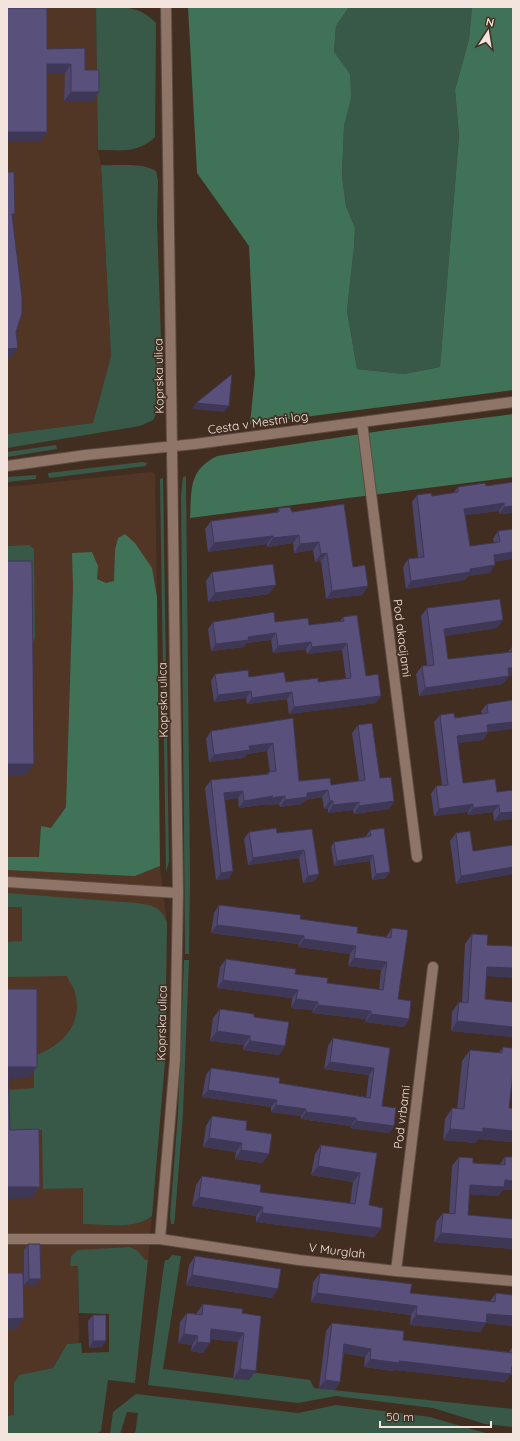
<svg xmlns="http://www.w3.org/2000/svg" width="520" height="1441" viewBox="0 0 520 1441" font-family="Quicksand,sans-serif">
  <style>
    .built { fill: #513525 }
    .green { fill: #385947 }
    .forest { fill: #3f7257 }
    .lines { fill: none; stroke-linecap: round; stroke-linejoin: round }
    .minor-casing { stroke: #5d4b41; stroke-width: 12 }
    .minor { stroke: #8e7567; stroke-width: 10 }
    .wall { fill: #4d456a }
    .shaded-wall { fill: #3e3856 }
    .building { fill: #59507b; stroke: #3e3856 }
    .labels { text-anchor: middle; stroke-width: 3.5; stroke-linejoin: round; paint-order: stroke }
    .street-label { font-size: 12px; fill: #f3e5dd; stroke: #422d21 }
  </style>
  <rect width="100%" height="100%" fill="#422d21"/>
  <path class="built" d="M 7,7 L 96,7 L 98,150 L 101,165 L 111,356 L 93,423 L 7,434 Z
    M 151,472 L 155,474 L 157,597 L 66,807 L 59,816 L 135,876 L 160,866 L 167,923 L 165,1061 L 148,1260 L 145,1260 L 138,1251 L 71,1256 L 70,1266 L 78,1266 L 79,1343 L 67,1344 L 53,1368 L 19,1375 L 14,1383 L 14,1416 L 7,1416 L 7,487 Z"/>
  <path class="green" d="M 349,7 L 472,7 L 469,39 L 455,90 L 459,136 L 440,367 L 404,374 L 357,369 L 347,311 L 354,247 L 355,228 L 346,206 L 342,176 L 344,126 L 351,99 L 334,52 L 336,26 Z
    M 96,8 C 120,8 137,3 156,23 L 155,137 C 137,154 121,150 98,150 Z
    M 101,165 C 118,166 141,162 156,171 L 158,181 L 157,221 L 162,370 L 161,405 L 153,420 L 140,426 L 7,448 L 7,434 L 93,423 L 111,356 Z
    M 56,445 L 57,449 L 7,457 L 7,452 Z
    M 142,462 L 147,463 L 146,466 L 49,478 L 48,473 Z
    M 36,475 L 36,479 L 7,482 L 7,477 Z
    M 186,476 L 190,876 L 189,954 L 185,954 L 181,495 L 183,477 Z
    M 163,478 L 169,862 L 166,872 L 160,479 Z
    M 29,545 L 34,549 L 35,638 L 33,642 L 26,642 L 7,568 L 7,546 Z
    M 7,893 L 137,903 C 152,905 162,907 167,923 L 165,1061 L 152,1216 C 134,1230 105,1224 83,1224 L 83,1188 L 43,1189 L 42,1130 L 7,1131 L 7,1090 L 34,1088 L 34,1056 C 60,1047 84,1025 75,993 C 74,987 69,982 67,976 L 7,977 L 7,942 L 22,941 L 22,907 L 7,907 Z
    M 184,960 L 189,960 L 183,1114 L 175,1216 L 174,1224 L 171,1224 L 170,1216 L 178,1113 Z
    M 130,1247 L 138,1251 L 145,1260 L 148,1260 L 135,1383 L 108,1380 L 101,1431 L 96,1434 L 7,1434 L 7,1416 L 14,1415 L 14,1383 L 19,1375 L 53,1368 L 67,1344 L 81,1343 L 82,1353 L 109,1352 L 109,1314 L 79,1313 L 78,1266 L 70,1266 L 71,1256 L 78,1250 Z
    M 172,1255 L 181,1256 L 163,1369 L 249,1380 L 251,1372 L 310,1380 L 314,1388 L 513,1409 L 513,1427 L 485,1424 L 433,1408 L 336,1396 L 298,1403 L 148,1385 L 164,1265 L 165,1260 L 168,1260 Z
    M 136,1394 L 298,1413 L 336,1405 L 430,1417 L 489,1434 L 135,1434 L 138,1413 L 127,1412 L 120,1434 L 110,1434 L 113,1412 Z"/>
  <path class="forest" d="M 188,7 L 349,7 L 336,26 L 334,52 L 350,74 L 351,99 L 344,126 L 342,176 L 346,206 L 355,228 L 354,247 L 347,311 L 357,369 L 404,374 L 440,367 L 459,136 L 455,90 L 469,39 L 472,7 L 513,7 L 513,390 L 250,424 L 255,374 L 249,246 L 197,173 Z
    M 513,414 L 513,477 L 190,518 C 192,489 188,471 217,456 L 387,430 Z
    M 125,534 L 135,543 L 152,568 L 157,597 L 160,866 L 135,876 L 7,870 L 7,857 L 39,857 L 41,826 L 51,828 L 66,807 L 73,587 L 72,553 L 92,552 L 98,566 L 97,579 L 106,583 L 114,581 L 115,550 L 118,538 Z"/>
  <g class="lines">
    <defs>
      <path id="minor" d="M 362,422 L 417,857
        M 7,466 L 86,455 L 195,444 L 513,402
        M 7,882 L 178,893
        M 7,1239 L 160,1239 L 299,1260 L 396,1271 L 513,1281
        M 160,1239 L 175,1060 L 178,893 L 166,7
        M 396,1271 L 433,967"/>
    </defs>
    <use href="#minor" class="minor-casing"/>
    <use href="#minor" class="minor"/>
  </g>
  <path class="wall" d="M 47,49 L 85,70 L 99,92 L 93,101 L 64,101 L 65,73 L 47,73 L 41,141 Z
    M 513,482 L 513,513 L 499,514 L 499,511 L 465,515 L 470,546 L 494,543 L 493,539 L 498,531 L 513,529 L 494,562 L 490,573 L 468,576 L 465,580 L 406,589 L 403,567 L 408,559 L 418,558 L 412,502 L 417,495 L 432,496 L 453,493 L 458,487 L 486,486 Z
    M 279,508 L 292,512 L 353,567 L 368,586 L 362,595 L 326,599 L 321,561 L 315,562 L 313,550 L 294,553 L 293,543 L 267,547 L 267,544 L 208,552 L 205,529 L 211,521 L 276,513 Z
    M 212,572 L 269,594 L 208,602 L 206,581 Z
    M 427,608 L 497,628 L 445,636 L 448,659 L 508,652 L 512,647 L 513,647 L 513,675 L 509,676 L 503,684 L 419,696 L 416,674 L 422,666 L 427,665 L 421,616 Z
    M 343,617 L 376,703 L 289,714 L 287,699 L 247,704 L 246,698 L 214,702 L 211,681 L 215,674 L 249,677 L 286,682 L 318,682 L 346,679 L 342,650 L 307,654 L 306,649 L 273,653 L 271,640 L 246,643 L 244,647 L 211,651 L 208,629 L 213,622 L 275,622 L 309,625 L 340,621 Z
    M 513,700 L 488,732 L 483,740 L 458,743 L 463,783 L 497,792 L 513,819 L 494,821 L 493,812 L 468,815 L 468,812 L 434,816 L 431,794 L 436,786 L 442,786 L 434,722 L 440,715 L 455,718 L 482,714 L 481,711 L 487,704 Z
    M 293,718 L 299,781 L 331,785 L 359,781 L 352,733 L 358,725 L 380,778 L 394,801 L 389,809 L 354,814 L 353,810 L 328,813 L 328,809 L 324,809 L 322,797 L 305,800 L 302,804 L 280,807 L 279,804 L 266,805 L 267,804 L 239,808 L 238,798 L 224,800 L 233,871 L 228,879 L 216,880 L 205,788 L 211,780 L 267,774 L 268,772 L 270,772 L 267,751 L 247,754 L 244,758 L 209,762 L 206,739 L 211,731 Z
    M 312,829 L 319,874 L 314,881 L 303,883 L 299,858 L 248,865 L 244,839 L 249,832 L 277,833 Z
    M 370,830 L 386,878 L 372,880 L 370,861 L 334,866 L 331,847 L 334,842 L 366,837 L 366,836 Z
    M 456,833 L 473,851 L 513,845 L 513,874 L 456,884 L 450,841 Z
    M 219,905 L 300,919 L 357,933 L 386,937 L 392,928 L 398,999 L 409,1019 L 404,1027 L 365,1022 L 366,1019 L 312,1013 L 313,1010 L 291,1008 L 292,998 L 217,988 L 220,967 L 226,959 L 295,974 L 327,983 L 379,990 L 381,970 L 348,966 L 350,954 L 298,947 L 299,944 L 211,933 L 214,913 Z
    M 472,934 L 486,977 L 485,999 L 513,1002 L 513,1037 L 451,1031 L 452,1012 L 459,1002 L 462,1002 L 465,944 Z
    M 220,1009 L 254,1017 L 285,1046 L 279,1055 L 243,1050 L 244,1045 L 210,1041 L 213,1018 Z
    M 333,1038 L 390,1048 L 382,1106 L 394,1126 L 389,1133 L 350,1128 L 351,1126 L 301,1119 L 301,1116 L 271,1112 L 271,1107 L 202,1097 L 206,1075 L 211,1068 L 279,1083 L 366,1097 L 369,1075 L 324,1069 L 328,1046 Z
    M 503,1047 L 513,1048 L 513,1081 L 512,1081 L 509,1108 L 513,1108 L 513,1142 L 478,1139 L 475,1143 L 443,1140 L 445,1119 L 452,1108 L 457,1109 L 462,1061 L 470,1050 L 499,1053 Z
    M 212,1116 L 246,1130 L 269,1154 L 262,1163 L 235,1159 L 236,1152 L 203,1147 L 206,1126 Z
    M 321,1145 L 377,1153 L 369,1205 L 381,1228 L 374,1237 L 256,1222 L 256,1216 L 192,1206 L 196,1185 L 202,1176 L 260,1192 L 350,1203 L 353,1182 L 311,1175 L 315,1154 Z
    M 459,1157 L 473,1163 L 500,1164 L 505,1157 L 503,1190 L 498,1196 L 469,1194 L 468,1215 L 513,1219 L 513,1249 L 434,1242 L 436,1222 L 443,1213 L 449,1214 L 452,1166 Z
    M 28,1244 L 36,1285 L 24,1285 L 24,1250 Z
    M 195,1256 L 272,1298 L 186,1285 L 189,1265 Z
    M 320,1273 L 410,1293 L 490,1301 L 496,1293 L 513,1295 L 513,1326 L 486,1323 L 480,1332 L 410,1325 L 411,1315 L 311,1302 L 313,1282 Z
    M 203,1304 L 242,1313 L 249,1380 L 233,1379 L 238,1342 L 210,1339 L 203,1353 L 191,1351 L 192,1345 L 178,1343 L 180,1322 L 187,1313 L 196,1314 Z
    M 93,1315 L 102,1347 L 89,1348 L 88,1321 Z
    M 332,1323 L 403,1340 L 509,1352 L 513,1346 L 513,1375 L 510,1375 L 505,1382 L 395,1370 L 393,1371 L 364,1367 L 365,1357 L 344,1353 L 340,1382 L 335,1390 L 319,1388 L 326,1331 Z"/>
  <path class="shaded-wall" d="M 47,64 L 71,64 L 65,73 L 41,73 Z
    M 71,92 L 99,92 L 93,101 L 64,101 Z
    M 7,132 L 47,132 L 41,141 L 7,141 Z
    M 18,348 L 9,360 L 7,360 L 7,349 Z
    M 196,403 L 229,406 L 224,412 L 192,409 Z
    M 504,503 L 499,511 L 459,516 L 464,509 Z
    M 513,506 L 513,513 L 499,514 L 504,507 Z
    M 299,535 L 293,543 L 267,547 L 273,538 Z
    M 273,536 L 267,544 L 208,552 L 214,543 Z
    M 319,542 L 313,550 L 294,553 L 300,544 Z
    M 513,552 L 513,559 L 488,563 L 494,555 Z
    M 327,553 L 321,561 L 315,562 L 321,554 Z
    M 495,565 L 490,573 L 468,576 L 465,580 L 406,589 L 411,581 L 470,569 Z
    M 276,585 L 269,594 L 208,602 L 215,593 Z
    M 368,586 L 362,595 L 326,599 L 332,591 Z
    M 503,620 L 497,628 L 438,637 L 444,629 Z
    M 276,633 L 271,640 L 246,643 L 244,647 L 211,651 L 216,644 L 248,637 Z
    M 311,642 L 306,649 L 273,653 L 278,646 Z
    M 347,643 L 342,650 L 307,654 L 312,647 Z
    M 508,668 L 513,668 L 513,675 L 502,676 Z
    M 509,676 L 503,684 L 419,696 L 425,688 Z
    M 251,691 L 246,698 L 214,702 L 218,695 Z
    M 292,692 L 287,699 L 247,704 L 252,698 Z
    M 381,696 L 376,703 L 289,714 L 294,707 Z
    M 513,722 L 513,729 L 482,733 L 487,725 Z
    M 488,732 L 483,740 L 452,744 L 457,736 Z
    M 273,743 L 267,751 L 247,754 L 244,758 L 209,762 L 214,755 L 249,746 Z
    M 7,764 L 34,764 L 25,776 L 7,776 Z
    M 328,790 L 322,797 L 305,800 L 302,804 L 280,807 L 285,800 L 307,793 Z
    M 243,791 L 238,798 L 218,801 L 224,793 Z
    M 273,796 L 285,796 L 279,804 L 266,805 L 267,804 L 239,808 L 244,801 Z
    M 330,801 L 333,801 L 328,809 L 324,809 Z
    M 394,801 L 389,809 L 354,814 L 359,806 Z
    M 359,802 L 353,810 L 328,813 L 333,805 Z
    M 473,804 L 468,812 L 434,816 L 439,809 Z
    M 499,805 L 493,812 L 468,815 L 473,808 Z
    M 513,812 L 513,819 L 494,821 L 500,813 Z
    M 304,850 L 299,858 L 248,865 L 253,858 Z
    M 373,855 L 370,861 L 334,866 L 337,861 Z
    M 513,867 L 513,874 L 456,884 L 461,876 Z
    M 233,871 L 228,879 L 216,880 L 221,873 Z
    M 390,872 L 386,878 L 372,880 L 376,874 Z
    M 319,874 L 314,881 L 303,883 L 308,876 Z
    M 217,925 L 304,936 L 299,944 L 211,933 Z
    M 304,939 L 356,946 L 350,954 L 298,947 Z
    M 354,958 L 387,962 L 381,970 L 348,966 Z
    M 487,967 L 513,968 L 513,978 L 480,976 Z
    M 223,980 L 298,990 L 292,998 L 217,988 Z
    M 296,999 L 318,1002 L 313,1010 L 291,1008 Z
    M 318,1005 L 371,1011 L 366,1019 L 312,1013 Z
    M 371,1014 L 409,1019 L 404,1027 L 365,1022 Z
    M 457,1021 L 513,1027 L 513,1037 L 451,1031 Z
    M 217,1031 L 250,1036 L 244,1045 L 210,1041 Z
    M 250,1041 L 285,1046 L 279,1055 L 243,1050 Z
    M 330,1062 L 374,1068 L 369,1075 L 324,1069 Z
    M 8,1067 L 37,1067 L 29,1078 L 7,1079 Z
    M 208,1090 L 277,1100 L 271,1107 L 202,1097 Z
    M 276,1105 L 306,1109 L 301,1116 L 271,1112 Z
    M 306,1112 L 356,1118 L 351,1126 L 301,1119 Z
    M 356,1121 L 394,1126 L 389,1133 L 350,1128 Z
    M 483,1128 L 513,1131 L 513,1142 L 478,1139 L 475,1143 L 443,1140 L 450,1129 Z
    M 209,1138 L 242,1143 L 236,1152 L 203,1147 Z
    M 241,1150 L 269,1154 L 262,1163 L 235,1159 Z
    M 318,1166 L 360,1173 L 353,1182 L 311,1175 Z
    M 505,1180 L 513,1181 L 513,1190 L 503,1190 L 498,1196 L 464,1194 L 470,1185 Z
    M 7,1187 L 40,1187 L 32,1198 L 7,1199 Z
    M 199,1197 L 263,1207 L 256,1216 L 192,1206 Z
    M 262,1213 L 381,1228 L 374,1237 L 256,1222 Z
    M 441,1233 L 513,1239 L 513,1249 L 434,1242 Z
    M 192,1275 L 278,1289 L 272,1298 L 186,1285 Z
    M 29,1279 L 41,1279 L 36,1285 L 24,1285 Z
    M 317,1293 L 417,1306 L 411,1315 L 311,1302 Z
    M 487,1314 L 513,1316 L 513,1326 L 486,1323 L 480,1332 L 410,1325 L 416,1315 Z
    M 24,1318 L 16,1330 L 7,1330 L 7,1319 Z
    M 211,1329 L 244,1333 L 238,1342 L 205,1338 Z
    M 184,1334 L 198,1336 L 192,1345 L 178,1343 Z
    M 93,1341 L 106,1341 L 102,1347 L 89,1348 Z
    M 197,1342 L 210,1343 L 203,1353 L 191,1351 Z
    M 344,1344 L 371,1349 L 365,1357 L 339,1353 Z
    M 370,1359 L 399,1361 L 513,1366 L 513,1375 L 510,1375 L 505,1382 L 395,1370 L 393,1371 L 364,1367 Z
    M 240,1369 L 256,1371 L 249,1380 L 233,1379 Z
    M 325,1380 L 340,1382 L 335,1390 L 319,1388 Z"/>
  <path class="building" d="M 7,8 L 47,8 L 47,49 L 85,48 L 85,70 L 99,70 L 99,92 L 71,92 L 71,64 L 47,64 L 47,132 L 7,132 Z
    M 7,172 L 14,172 L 15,214 L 12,214 L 22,297 L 22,313 L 16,332 L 18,348 L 7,349 Z
    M 232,374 L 229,406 L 196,403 Z
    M 513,482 L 513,506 L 504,507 L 504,503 L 464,509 L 470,546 L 500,542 L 498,531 L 513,529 L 513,552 L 494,555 L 495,565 L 470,569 L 470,572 L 411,581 L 408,559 L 424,557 L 417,495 L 431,493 L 432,496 L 458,492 L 458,487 L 485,483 L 486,486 Z
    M 344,504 L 353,567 L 365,565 L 368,586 L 332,591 L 327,553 L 321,554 L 319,542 L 300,544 L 299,535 L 273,538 L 273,536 L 214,543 L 211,521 L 279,512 L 279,508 L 290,507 L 292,512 Z
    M 7,561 L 32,561 L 34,764 L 7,764 Z
    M 273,564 L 276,585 L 215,593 L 212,572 Z
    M 500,599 L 503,620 L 444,629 L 448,659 L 512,652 L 512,647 L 513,647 L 513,668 L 508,668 L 509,676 L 425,688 L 422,666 L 434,665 L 427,608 Z
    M 274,612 L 275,622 L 308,618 L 309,625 L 344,621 L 343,617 L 357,615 L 366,676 L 378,674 L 381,696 L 294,707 L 292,692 L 252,698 L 251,691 L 218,695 L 215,674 L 248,670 L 249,677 L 284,672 L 286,682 L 318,678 L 318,682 L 351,678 L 347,643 L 312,647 L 311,642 L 278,646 L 276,633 L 248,637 L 249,640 L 216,644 L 213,622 Z
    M 513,700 L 513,722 L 487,725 L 488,732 L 457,736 L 463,783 L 495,779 L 497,792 L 513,790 L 513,812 L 500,813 L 499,805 L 473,808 L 473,804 L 439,809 L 436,786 L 448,785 L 440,715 L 454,713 L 455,718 L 488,713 L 487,704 Z
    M 293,718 L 299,781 L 330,778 L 331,785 L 365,780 L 358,725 L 372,723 L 380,778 L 391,777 L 394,801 L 359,806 L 359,802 L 333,805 L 333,801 L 330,801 L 328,790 L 307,793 L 307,797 L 285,800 L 285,796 L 271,798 L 273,796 L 244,801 L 243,791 L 224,793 L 233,871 L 221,873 L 211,780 L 269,774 L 268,772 L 276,771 L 273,743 L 249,746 L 250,750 L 214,755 L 211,731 Z
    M 276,828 L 277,833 L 312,829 L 319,874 L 308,876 L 304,850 L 253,858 L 249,832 Z
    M 384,828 L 390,872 L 376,874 L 373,855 L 337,861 L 334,842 L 371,836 L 370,830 Z
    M 470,831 L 473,851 L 513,845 L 513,867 L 461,876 L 456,833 Z
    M 219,905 L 301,915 L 300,919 L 358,927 L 357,933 L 391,938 L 392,928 L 408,930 L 398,999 L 411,1001 L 409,1019 L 371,1014 L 371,1011 L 318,1005 L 318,1002 L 296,999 L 298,990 L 223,980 L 226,959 L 296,969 L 295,974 L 328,978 L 327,983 L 383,990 L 387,962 L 354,958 L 356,946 L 304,939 L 304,936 L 217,925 Z
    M 472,934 L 488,935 L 487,945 L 513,946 L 513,968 L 487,967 L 485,999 L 513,1002 L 513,1027 L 457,1021 L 459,1002 L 468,1003 Z
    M 7,989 L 37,989 L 37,1067 L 8,1067 L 10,1130 L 39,1129 L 40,1187 L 7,1187 Z
    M 220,1009 L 254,1014 L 254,1017 L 289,1022 L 285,1046 L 250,1041 L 250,1036 L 217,1031 Z
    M 333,1038 L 390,1048 L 382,1106 L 396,1108 L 394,1126 L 356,1121 L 356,1118 L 306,1112 L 306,1109 L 276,1105 L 277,1100 L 208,1090 L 211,1068 L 280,1078 L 279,1083 L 370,1098 L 374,1068 L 330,1062 Z
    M 503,1047 L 513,1048 L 513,1073 L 509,1108 L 513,1108 L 513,1131 L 483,1128 L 483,1132 L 450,1129 L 452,1108 L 464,1109 L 470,1050 L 502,1053 Z
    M 212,1116 L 247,1121 L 246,1130 L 272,1134 L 269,1154 L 241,1150 L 242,1143 L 209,1138 Z
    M 321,1145 L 377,1153 L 369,1205 L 383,1208 L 381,1228 L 262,1213 L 263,1207 L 199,1197 L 202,1176 L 261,1185 L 260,1192 L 355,1204 L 360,1173 L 318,1166 Z
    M 459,1157 L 473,1158 L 473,1163 L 505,1165 L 505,1157 L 513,1157 L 513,1181 L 505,1180 L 504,1187 L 470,1185 L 468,1215 L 513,1219 L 513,1239 L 441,1233 L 443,1213 L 455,1214 Z
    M 28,1244 L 40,1244 L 41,1279 L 29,1279 Z
    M 195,1256 L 281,1269 L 278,1289 L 192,1275 Z
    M 7,1273 L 23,1273 L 24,1318 L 7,1319 Z
    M 320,1273 L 412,1284 L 410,1293 L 495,1302 L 496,1293 L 513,1295 L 513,1316 L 487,1314 L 486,1323 L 416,1315 L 417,1306 L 317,1293 Z
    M 203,1304 L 243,1309 L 242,1313 L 261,1316 L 256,1371 L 240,1369 L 244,1333 L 211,1329 L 210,1343 L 197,1342 L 198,1336 L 184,1334 L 187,1313 L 202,1315 Z
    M 93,1315 L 106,1315 L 106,1341 L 93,1341 Z
    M 332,1323 L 404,1331 L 403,1340 L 513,1353 L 513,1352 L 513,1366 L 512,1366 L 511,1374 L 399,1361 L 399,1363 L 370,1359 L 371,1349 L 344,1344 L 340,1382 L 325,1380 Z"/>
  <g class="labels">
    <g class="street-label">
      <text transform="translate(159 376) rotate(-91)" y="4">Koprska ulica</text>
      <text transform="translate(258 423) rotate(-8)" y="4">Cesta v Mestni log</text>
      <text transform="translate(402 638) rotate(83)" y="4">Pod akacijami</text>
      <text transform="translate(163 700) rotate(-91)" y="4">Koprska ulica</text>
      <text transform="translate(162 1023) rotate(-89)" y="4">Koprska ulica</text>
      <text transform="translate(402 1117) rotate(-83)" y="4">Pod vrbami</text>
      <text transform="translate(337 1251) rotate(7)" y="4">V Murglah</text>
    </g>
  </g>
  <rect width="520" height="1441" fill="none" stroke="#f3e5dd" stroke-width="16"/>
  <g transform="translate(488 32) rotate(12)" stroke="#422d21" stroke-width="3" paint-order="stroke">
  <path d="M0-3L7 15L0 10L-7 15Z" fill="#f3e5dd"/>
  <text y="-6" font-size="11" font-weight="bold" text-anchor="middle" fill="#f3e5dd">N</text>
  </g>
  <path d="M380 1421v6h111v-6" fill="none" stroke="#f3e5dd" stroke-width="2"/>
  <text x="386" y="1421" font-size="12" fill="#f3e5dd" stroke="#422d21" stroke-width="3" paint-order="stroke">50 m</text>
</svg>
